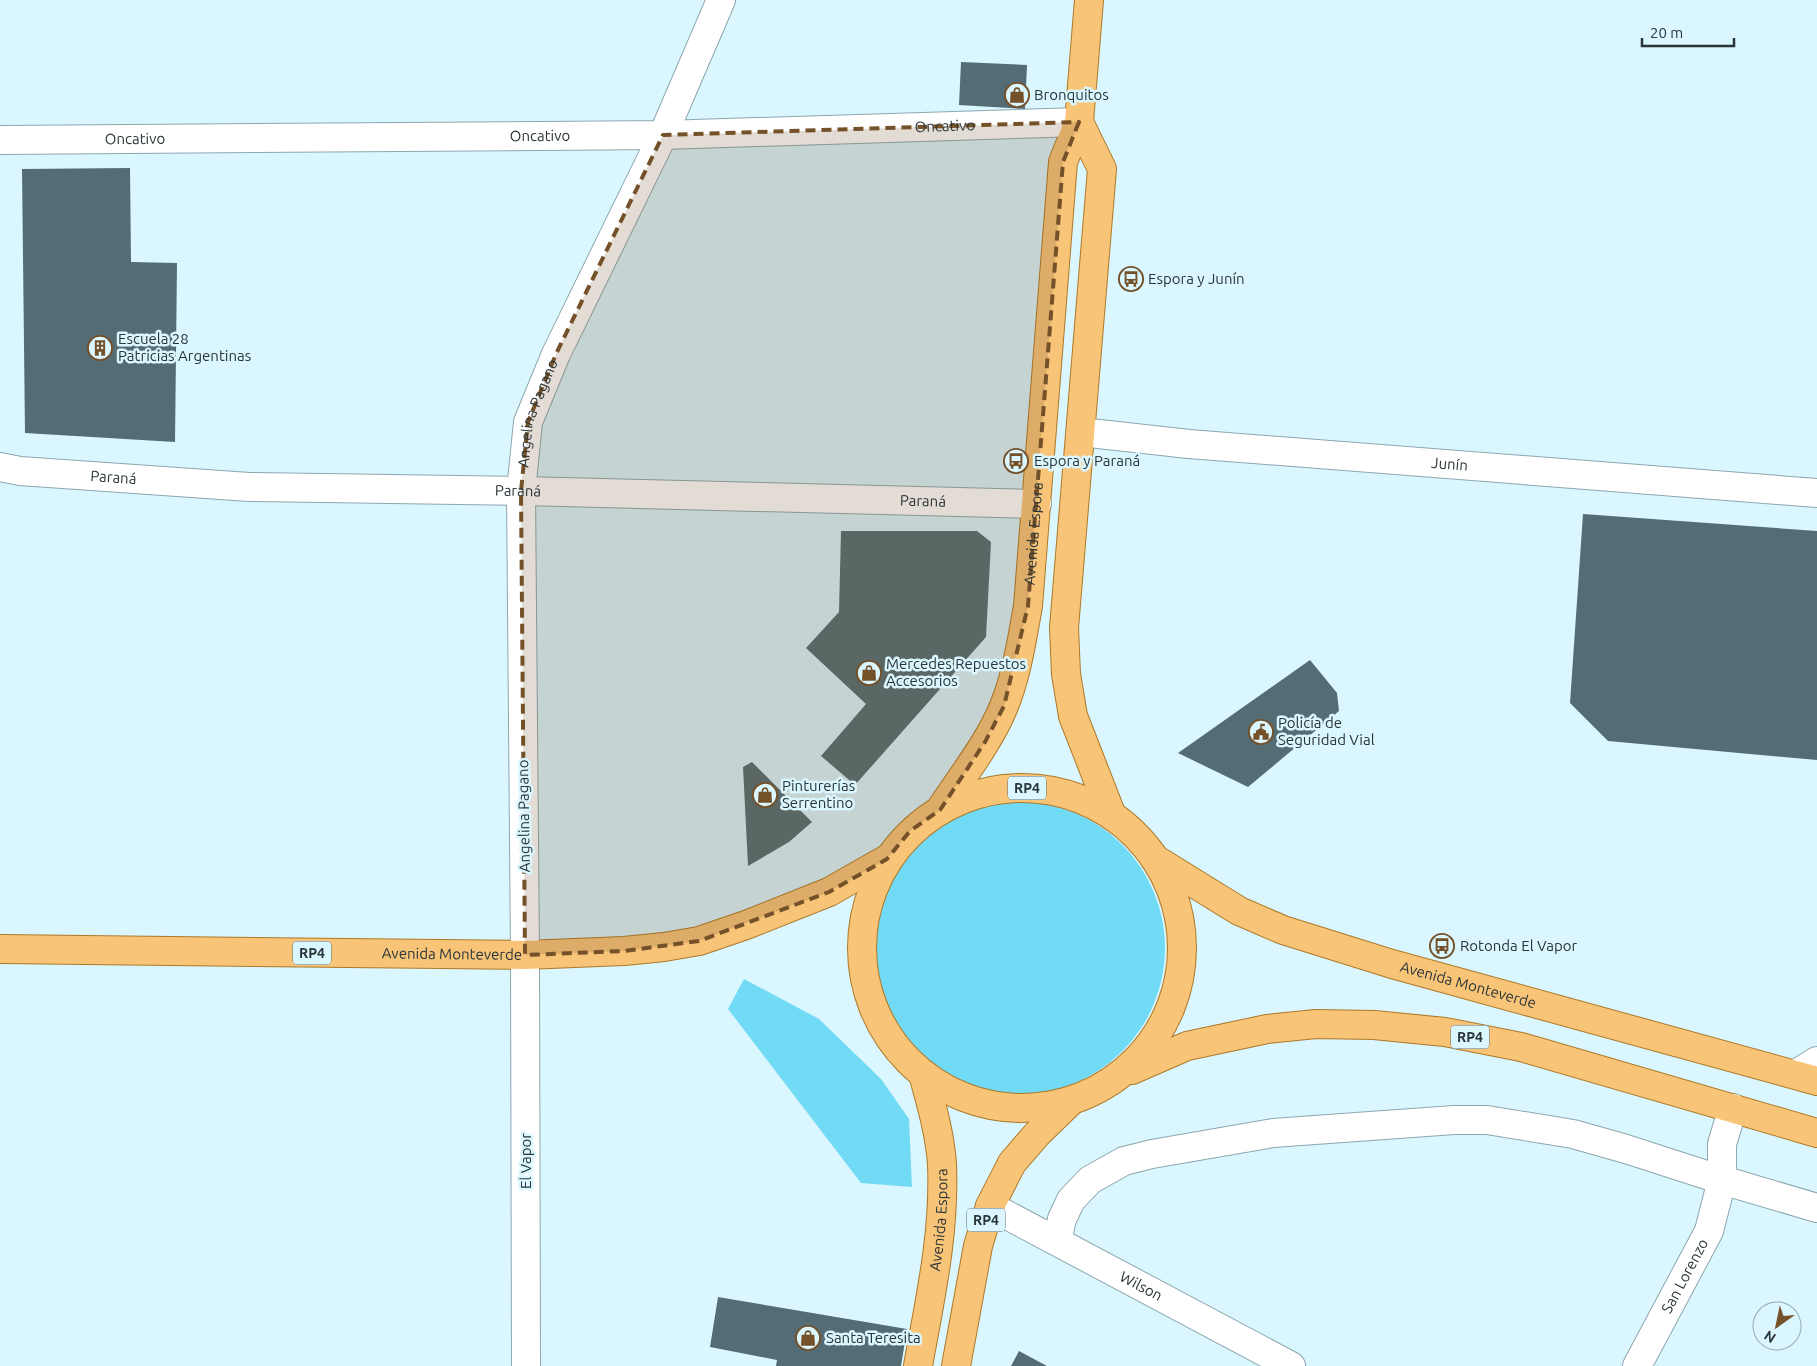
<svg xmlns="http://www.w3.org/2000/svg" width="1817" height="1366" viewBox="0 0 1817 1366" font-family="Ubuntu,sans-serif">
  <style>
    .green { fill: #71daf4 }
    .building { fill: #546d74 }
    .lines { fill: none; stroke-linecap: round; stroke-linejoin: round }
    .minor-casing { stroke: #8da7af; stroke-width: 30 }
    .major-casing { stroke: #ad7927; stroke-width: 30 }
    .minor { stroke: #fff; stroke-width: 28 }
    .major { stroke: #f8c478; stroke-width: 28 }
    .marked { fill: #745129; fill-opacity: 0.2; stroke: #745129; stroke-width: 4; stroke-dasharray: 10 6; stroke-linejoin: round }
    .labels { text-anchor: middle; stroke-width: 5; stroke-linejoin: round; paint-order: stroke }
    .shield { fill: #daf6fe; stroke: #5f6f73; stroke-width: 1 }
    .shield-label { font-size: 14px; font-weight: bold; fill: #2a3538 }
    .poi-label { font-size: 15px; fill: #2a3538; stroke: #daf6fe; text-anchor: start }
    .street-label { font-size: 15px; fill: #2a3538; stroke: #daf6fe }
  </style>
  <rect width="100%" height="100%" fill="#daf6fe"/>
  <path class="green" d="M873 948a146 146 0 1 1 292 0a146 146 0 1 1-292 0Z
    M 744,979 L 819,1019 L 881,1079 L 909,1119 L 912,1187 L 861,1183 L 728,1009 Z"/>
  <path class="building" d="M 961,62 L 1027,65 L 1025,109 L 959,105 Z
    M 130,168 L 131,262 L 177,263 L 175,442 L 25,433 L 22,169 Z
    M 1583,514 L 1817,531 L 1817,760 L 1608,741 L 1570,703 Z
    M 841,531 L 977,531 L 991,542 L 986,637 L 855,785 L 821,756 L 866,704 L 806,648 L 839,612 Z
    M 1310,660 L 1337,693 L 1339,711 L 1248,787 L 1178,753 Z
    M 752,762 L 812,822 L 789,842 L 748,866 L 743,767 Z
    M 718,1297 L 907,1329 L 901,1366 L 776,1366 L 777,1360 L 710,1347 Z
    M 1019,1351 L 1047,1366 L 1011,1366 Z"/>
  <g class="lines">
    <defs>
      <g id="minor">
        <path id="s1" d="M 0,140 L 663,135 L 1079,122"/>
        <path id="s2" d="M 1081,432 L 1189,444 L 1817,493"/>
        <path id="s3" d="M 0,467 L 20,471 L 249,487 L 521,491 L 1037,504"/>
        <path d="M 1796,1074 L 1817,1061"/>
        <path id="s4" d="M 990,1206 L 1291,1366"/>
        <path d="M 1057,1241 L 1062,1219 L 1071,1200 L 1090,1180 L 1124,1161 L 1152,1154 L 1273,1133 L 1454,1120 L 1487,1120 L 1573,1134 L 1626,1149 L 1722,1180 L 1817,1208"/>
        <path id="s5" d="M 526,1366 L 525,955 L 521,491 L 528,422 L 556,354 L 663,135 L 721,0"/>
        <path id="s6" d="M 1637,1366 L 1709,1231 L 1722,1180 L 1722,1144 L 1733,1108"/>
      </g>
      <g id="major">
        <path d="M 1079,122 L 1102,169 L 1064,628 L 1066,674 L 1073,716 L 1112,816"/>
        <circle cx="1022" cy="948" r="160"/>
        <path id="s7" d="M 940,810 C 962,776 989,743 1004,706 C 1017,674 1022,639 1028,606 L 1063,162 L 1079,122 L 1089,0"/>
        <path id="s8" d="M 1155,859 L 1239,911 L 1283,930 L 1392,964 L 1817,1081"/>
        <path id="s9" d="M 0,949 L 525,955 L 624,951 L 664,947 L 699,941 L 746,925 L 829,892 L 887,859"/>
        <path d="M 1132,1070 L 1187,1046 L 1267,1029 L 1316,1024 L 1374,1025 L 1445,1032 L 1521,1047 L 1817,1133"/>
        <path id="s10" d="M 918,1366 C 930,1299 945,1233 942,1164 C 940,1134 931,1103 923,1074"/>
        <path d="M 956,1366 L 978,1246 L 990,1206 L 1012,1163 L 1037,1134 L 1071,1101"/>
      </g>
    </defs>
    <use href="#minor" class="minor-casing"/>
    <use href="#major" class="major-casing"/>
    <use href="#minor" class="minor"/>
    <use href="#major" class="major"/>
  </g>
  <path class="marked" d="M 1079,122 L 1063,162 L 1028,606 L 1004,706 L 985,742 L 940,810 L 910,831 L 887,859 L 829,892 L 699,941 L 624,951 L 525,955 L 521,491 L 528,422 L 556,354 L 663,135 Z"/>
  <defs>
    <symbol id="shop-ring" viewBox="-11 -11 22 22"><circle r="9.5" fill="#daf6fe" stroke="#745129" stroke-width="1.5"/><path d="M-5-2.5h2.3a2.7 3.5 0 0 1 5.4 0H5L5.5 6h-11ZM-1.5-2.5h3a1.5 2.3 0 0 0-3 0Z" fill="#745129"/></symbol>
    <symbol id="bus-ring" viewBox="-11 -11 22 22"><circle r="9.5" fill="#daf6fe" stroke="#745129" stroke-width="1.5"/><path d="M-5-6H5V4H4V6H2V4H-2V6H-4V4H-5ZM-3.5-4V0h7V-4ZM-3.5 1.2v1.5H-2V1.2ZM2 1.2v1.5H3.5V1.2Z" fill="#745129"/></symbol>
    <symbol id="building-ring" viewBox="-11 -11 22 22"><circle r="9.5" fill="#daf6fe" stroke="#745129" stroke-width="1.5"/><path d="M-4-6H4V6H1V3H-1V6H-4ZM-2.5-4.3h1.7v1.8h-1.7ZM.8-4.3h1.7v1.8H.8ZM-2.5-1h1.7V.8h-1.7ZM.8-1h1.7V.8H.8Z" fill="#745129"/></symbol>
    <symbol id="civic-ring" viewBox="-11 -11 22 22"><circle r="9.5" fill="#daf6fe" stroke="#745129" stroke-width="1.5"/><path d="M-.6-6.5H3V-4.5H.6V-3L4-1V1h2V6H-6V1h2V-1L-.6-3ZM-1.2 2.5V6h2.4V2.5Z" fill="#745129"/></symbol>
  </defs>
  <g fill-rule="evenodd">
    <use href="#shop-ring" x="1003" y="81" width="28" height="28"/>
    <use href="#bus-ring" x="1117" y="265" width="28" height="28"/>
    <use href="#building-ring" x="86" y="334" width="28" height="28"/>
    <use href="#bus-ring" x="1002" y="447" width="28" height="28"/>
    <use href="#shop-ring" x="855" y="659" width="28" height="28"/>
    <use href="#civic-ring" x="1247" y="718" width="28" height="28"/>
    <use href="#shop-ring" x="751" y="781" width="28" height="28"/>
    <use href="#bus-ring" x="1428" y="932" width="28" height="28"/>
    <use href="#shop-ring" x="794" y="1324" width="28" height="28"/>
  </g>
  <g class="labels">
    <g class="shield">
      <rect x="1008" y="776.5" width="38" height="23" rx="4"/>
      <rect x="293" y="941.5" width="38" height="23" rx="4"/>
      <rect x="1451" y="1025.5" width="38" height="23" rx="4"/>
      <rect x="967" y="1208.5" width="38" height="23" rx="4"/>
    </g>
    <g class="shield-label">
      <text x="1027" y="793">RP4</text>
      <text x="312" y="958">RP4</text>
      <text x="1470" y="1042">RP4</text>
      <text x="986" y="1225">RP4</text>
    </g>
    <g class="poi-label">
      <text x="1034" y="100">Bronquitos</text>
      <text x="1148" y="284">Espora y Junín</text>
      <text x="118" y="344">Escuela 28<tspan x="118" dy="17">Patricias Argentinas</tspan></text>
      <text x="1034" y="466">Espora y Paraná</text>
      <text x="886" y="669">Mercedes Repuestos<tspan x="886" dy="17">Accesorios</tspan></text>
      <text x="1278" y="728">Policía de<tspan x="1278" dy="17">Seguridad Vial</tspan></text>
      <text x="782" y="791">Pinturerías<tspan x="782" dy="17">Serrentino</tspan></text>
      <text x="1460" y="951">Rotonda El Vapor</text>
      <text x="826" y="1343">Santa Teresita</text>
    </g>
    <g class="street-label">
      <text dy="5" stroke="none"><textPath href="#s1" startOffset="945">Oncativo</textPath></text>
      <text dy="5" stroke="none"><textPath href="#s1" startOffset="540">Oncativo</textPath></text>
      <text dy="5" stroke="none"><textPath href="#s1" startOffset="135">Oncativo</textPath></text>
      <text dy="5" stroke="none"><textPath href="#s5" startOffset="955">Angelina Pagano</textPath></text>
      <text dy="5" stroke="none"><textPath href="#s2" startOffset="370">Junín</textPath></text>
      <text dy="5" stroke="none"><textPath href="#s3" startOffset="114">Paraná</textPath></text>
      <text dy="5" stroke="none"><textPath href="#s3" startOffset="519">Paraná</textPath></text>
      <text dy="5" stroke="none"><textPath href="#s3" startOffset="924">Paraná</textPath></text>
      <text dy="5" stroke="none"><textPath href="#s7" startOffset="298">Avenida Espora</textPath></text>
      <text transform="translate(524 816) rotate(-91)" y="5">Angelina Pagano</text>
      <text dy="5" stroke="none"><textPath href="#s9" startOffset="452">Avenida Monteverde</textPath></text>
      <text dy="5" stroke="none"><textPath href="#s8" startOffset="340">Avenida Monteverde</textPath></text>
      <text transform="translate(526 1161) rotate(-90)" y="5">El Vapor</text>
      <text dy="5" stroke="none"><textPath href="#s10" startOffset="148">Avenida Espora</textPath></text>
      <text dy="5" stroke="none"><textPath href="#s6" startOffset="102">San Lorenzo</textPath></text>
      <text dy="5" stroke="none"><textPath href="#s4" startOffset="171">Wilson</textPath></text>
    </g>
  </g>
  <g transform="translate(1777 1326) rotate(213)"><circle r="24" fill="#daf6fe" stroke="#94a9af"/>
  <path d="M0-4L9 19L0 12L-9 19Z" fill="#745129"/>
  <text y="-8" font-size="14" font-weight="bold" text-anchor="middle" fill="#2a3538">N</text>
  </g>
  <path d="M1642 38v8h92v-8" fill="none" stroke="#2a3538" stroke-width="2.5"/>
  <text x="1650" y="38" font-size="15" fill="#2a3538" stroke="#daf6fe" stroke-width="4" paint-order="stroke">20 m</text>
</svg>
